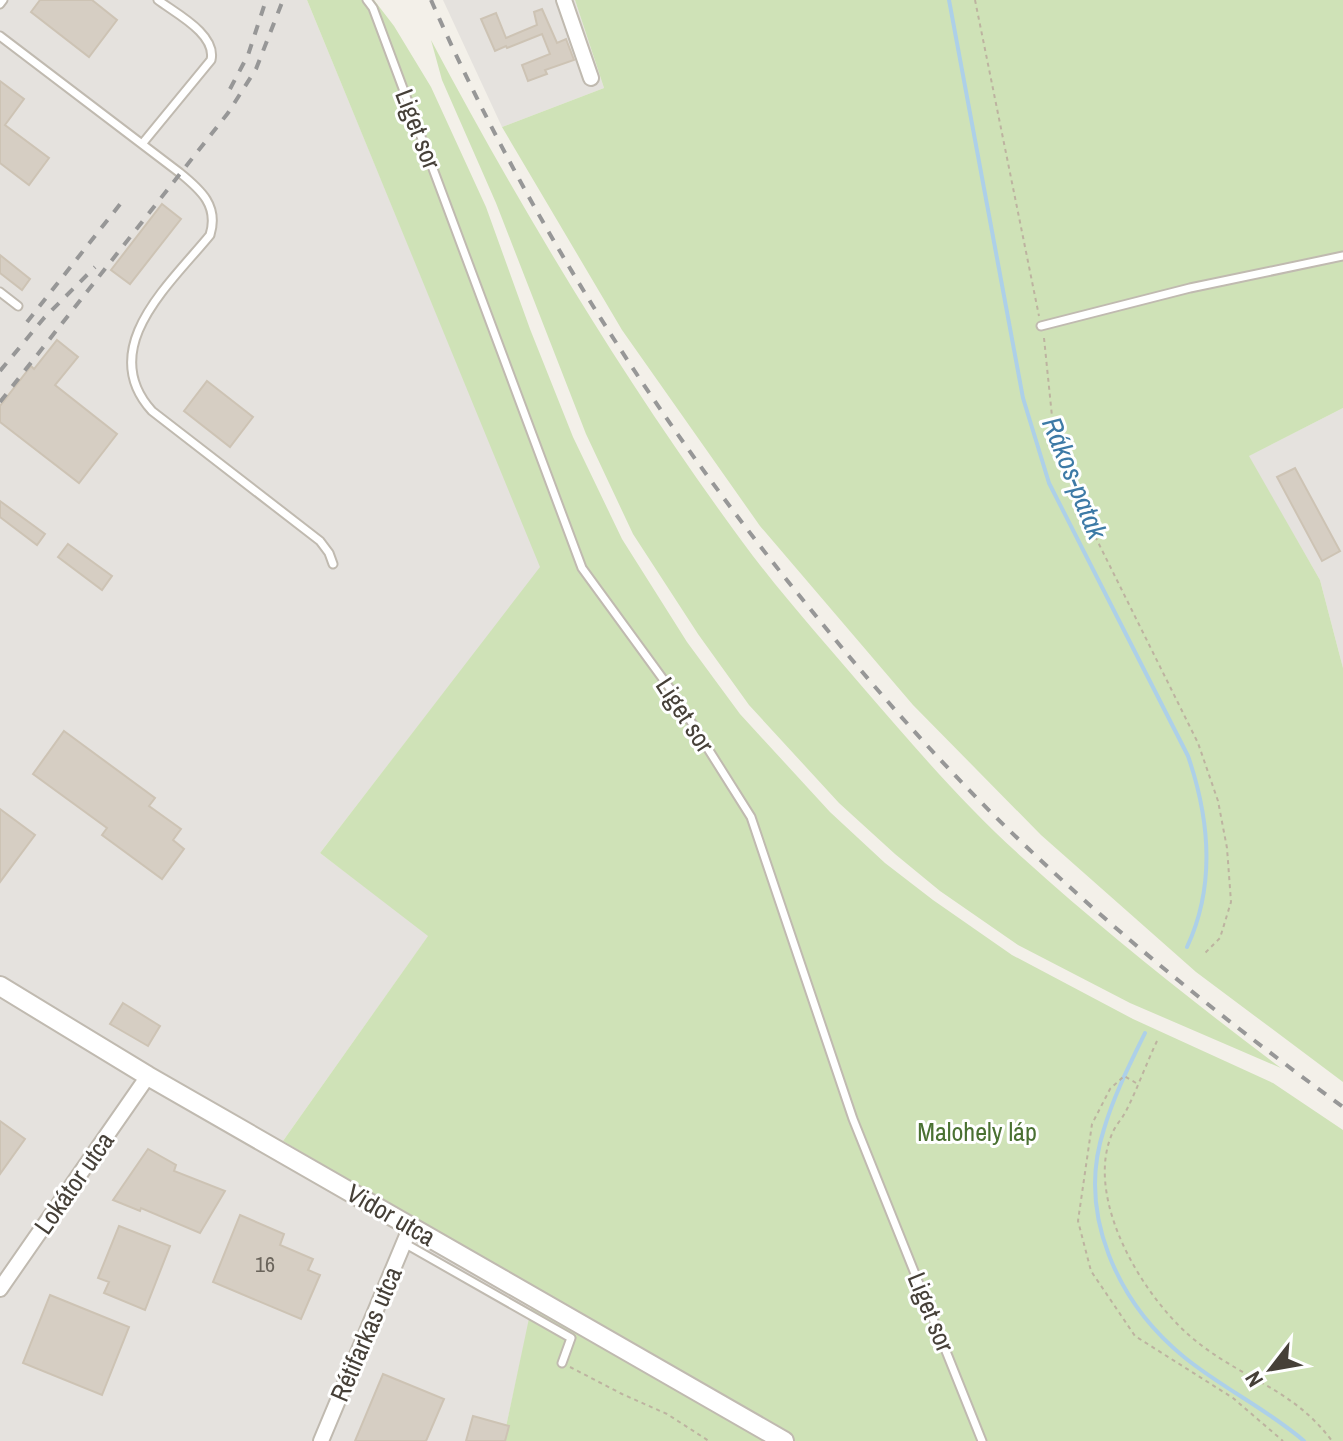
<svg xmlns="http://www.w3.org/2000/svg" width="1343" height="1441" viewBox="0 0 1343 1441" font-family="'Archivo Narrow',sans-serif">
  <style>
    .industrial { fill: #e5e2de }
    .green { fill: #cfe2b7 }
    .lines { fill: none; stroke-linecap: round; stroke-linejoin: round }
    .stream { stroke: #add0e8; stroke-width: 4 }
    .building { fill: #d6cec3; stroke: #cdc3b4; stroke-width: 2 }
    .service-casing { stroke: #c0bab0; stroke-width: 11 }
    .minor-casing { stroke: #c0bab0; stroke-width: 18 }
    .tertiary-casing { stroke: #c0bab0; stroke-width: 22 }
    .path { stroke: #bdb3a0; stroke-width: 2; stroke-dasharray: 4 4; stroke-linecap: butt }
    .service { stroke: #fff; stroke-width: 7 }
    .minor { stroke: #fff; stroke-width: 14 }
    .tertiary { stroke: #fff; stroke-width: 18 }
    .rail { stroke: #979797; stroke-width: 4; stroke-dasharray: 10 10; stroke-linecap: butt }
    .labels { text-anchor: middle; stroke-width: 6; stroke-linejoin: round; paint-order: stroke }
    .number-label { font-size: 22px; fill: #6a645b }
    .street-label { font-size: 26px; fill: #464038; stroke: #fff }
    .park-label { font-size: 26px; fill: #4a7132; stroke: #fff }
    .water-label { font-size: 28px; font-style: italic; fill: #3d7aa6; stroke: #fff }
  </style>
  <rect width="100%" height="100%" fill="#f3f0e9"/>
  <path class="industrial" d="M 0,0 L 307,0 L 541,567 L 320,853 L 429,935 L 283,1141 L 536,1290 L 503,1441 L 0,1441 Z
    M 443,0 L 575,0 L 604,88 L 502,127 Z
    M 1343,408 L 1343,668 L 1320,580 L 1248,456 Z"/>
  <path class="green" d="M 307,0 L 374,0 L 394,26 L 431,87 L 486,207 L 530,329 L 573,437 L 622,539 L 687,642 L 740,714 L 830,812 L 885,863 L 933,900 L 1012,955 L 1133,1019 L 1273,1083 L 1343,1130 L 1343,1441 L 503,1441 L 535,1290 L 283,1141 L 428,936 L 320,853 L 540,567 Z
    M 575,0 L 1343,0 L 1343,408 L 1249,456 L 1320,580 L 1343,668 L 1343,1082 L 1196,972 L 1041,835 L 913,705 L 760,526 L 622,330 L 502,127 L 604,88 Z
    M 431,40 C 523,213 625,382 741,540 C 780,593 824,642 866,691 C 916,749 967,808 1024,859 C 1106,933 1193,1002 1281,1068 L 1130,1003 L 1018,945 L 940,891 L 895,854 L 839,803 L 749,705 L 698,634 L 633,534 L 586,434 L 496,203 L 442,80 Z"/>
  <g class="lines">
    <path class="stream" d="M 949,0 L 1023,398 L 1049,483 L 1188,756 C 1210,820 1216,885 1187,947
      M 1145,1033 C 1130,1064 1114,1095 1104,1129 C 1076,1214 1118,1303 1184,1357 C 1222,1388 1267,1409 1304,1441"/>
  </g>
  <path class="building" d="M 40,0 L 92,0 L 117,20 L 89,57 L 31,12 Z
    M 542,9 L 557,43 L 566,39 L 574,60 L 545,70 L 547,74 L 528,81 L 522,65 L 550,54 L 542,34 L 507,48 L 506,46 L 495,51 L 481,19 L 496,13 L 506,38 L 537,25 L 534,12 Z
    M 0,81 L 24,99 L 5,125 L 49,158 L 29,185 L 0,163 Z
    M 162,204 L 181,219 L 130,284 L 111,270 Z
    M 0,255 L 30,279 L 22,290 L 0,273 Z
    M 57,340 L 78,357 L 55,385 L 117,434 L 79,483 L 0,422 L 0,406 L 31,366 L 34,369 Z
    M 207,381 L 253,417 L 230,447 L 184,411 Z
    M 1295,468 L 1340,551 L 1322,561 L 1277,477 Z
    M 0,501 L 45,534 L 37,545 L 0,517 Z
    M 68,544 L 112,576 L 102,590 L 58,557 Z
    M 64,731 L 155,798 L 149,806 L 181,829 L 173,840 L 184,849 L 162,879 L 102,835 L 107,828 L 33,774 Z
    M 0,809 L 35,835 L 0,882 Z
    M 123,1003 L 160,1026 L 148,1046 L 110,1024 Z
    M 0,1121 L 25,1139 L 0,1174 Z
    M 148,1149 L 176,1165 L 174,1171 L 225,1191 L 200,1233 L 141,1208 L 140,1211 L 113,1200 Z
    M 240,1215 L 284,1234 L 280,1245 L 313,1259 L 308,1270 L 320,1275 L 301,1319 L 213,1282 Z
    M 119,1226 L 170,1246 L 145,1310 L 104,1293 L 109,1282 L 98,1278 Z
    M 50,1295 L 129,1327 L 102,1395 L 23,1363 Z
    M 383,1374 L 444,1399 L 426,1441 L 355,1441 Z
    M 473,1416 L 509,1426 L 505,1441 L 466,1441 Z"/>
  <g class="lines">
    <defs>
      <path id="service" d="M 367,0 L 373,8 L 582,568 L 671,690 L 751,817 L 853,1119 L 982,1441
        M 0,4 L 3,0
        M 0,36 L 180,173 C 201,190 219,206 210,235 C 171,283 95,348 152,411 L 320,541 L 329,553 L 333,564
        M 142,144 L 211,60 C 217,34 175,13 158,0
        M 0,292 L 18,306
        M 1041,326 L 1190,288 L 1343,256
        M 404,1243 L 571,1338 L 562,1363"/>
      <path id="minor" d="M 564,0 L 591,78
        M 0,1289 L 148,1076
        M 321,1441 L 411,1226"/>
      <path id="tertiary" d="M 0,986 L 148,1076 L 784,1441"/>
    </defs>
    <use href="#service" class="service-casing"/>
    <use href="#minor" class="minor-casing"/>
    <use href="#tertiary" class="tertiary-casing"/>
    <path class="path" d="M 975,0 L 1039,316
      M 1044,338 L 1054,436 L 1058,452 L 1073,478 L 1081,508 L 1198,743 L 1218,801 L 1227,848 L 1231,902 L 1220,938 L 1204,954
      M 1157,1041 C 1146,1064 1137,1090 1125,1113 C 1121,1120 1115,1126 1112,1134 C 1083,1201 1147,1305 1201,1345 C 1248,1381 1294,1390 1332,1441
      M 1136,1083 L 1124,1076 L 1110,1089 L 1092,1124 L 1078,1221 L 1091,1271 L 1135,1336 L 1233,1398 L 1283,1441
      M 570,1367 L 622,1394 L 667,1414 L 709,1441"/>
    <use href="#service" class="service"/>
    <use href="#minor" class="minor"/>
    <use href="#tertiary" class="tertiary"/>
    <path class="rail" d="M 431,0 C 527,218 657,421 807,605 C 877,692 951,776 1033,853 C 1130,945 1235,1028 1343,1107
      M 230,89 L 248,55 L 266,0
      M 27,322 L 121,203
      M 0,371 L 44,318 L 95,267
      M 0,402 L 228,113 L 256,69 L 283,0"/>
  </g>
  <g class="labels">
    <g class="number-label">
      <text x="265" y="1272">16</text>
    </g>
    <g class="street-label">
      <text transform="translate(418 129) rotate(69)" y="9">Liget sor</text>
      <text transform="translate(685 715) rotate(57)" y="9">Liget sor</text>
      <text transform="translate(74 1183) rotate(-55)" y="9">Lokátor utca</text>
      <text transform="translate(391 1215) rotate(30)" y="9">Vidor utca</text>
      <text transform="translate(931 1312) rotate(68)" y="9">Liget sor</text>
      <text transform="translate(366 1334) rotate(-67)" y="9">Rétifarkas utca</text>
    </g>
    <g class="park-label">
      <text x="977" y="1141">Malohely láp</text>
    </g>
    <g class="water-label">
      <text transform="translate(1075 478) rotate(68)" y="10">Rákos-patak</text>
    </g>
  </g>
  <g transform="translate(1271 1369) rotate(239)" stroke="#ffffff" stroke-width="6" paint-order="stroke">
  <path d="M0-6L14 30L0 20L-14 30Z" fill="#464038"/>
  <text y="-12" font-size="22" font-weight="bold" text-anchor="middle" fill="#464038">N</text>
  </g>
</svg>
